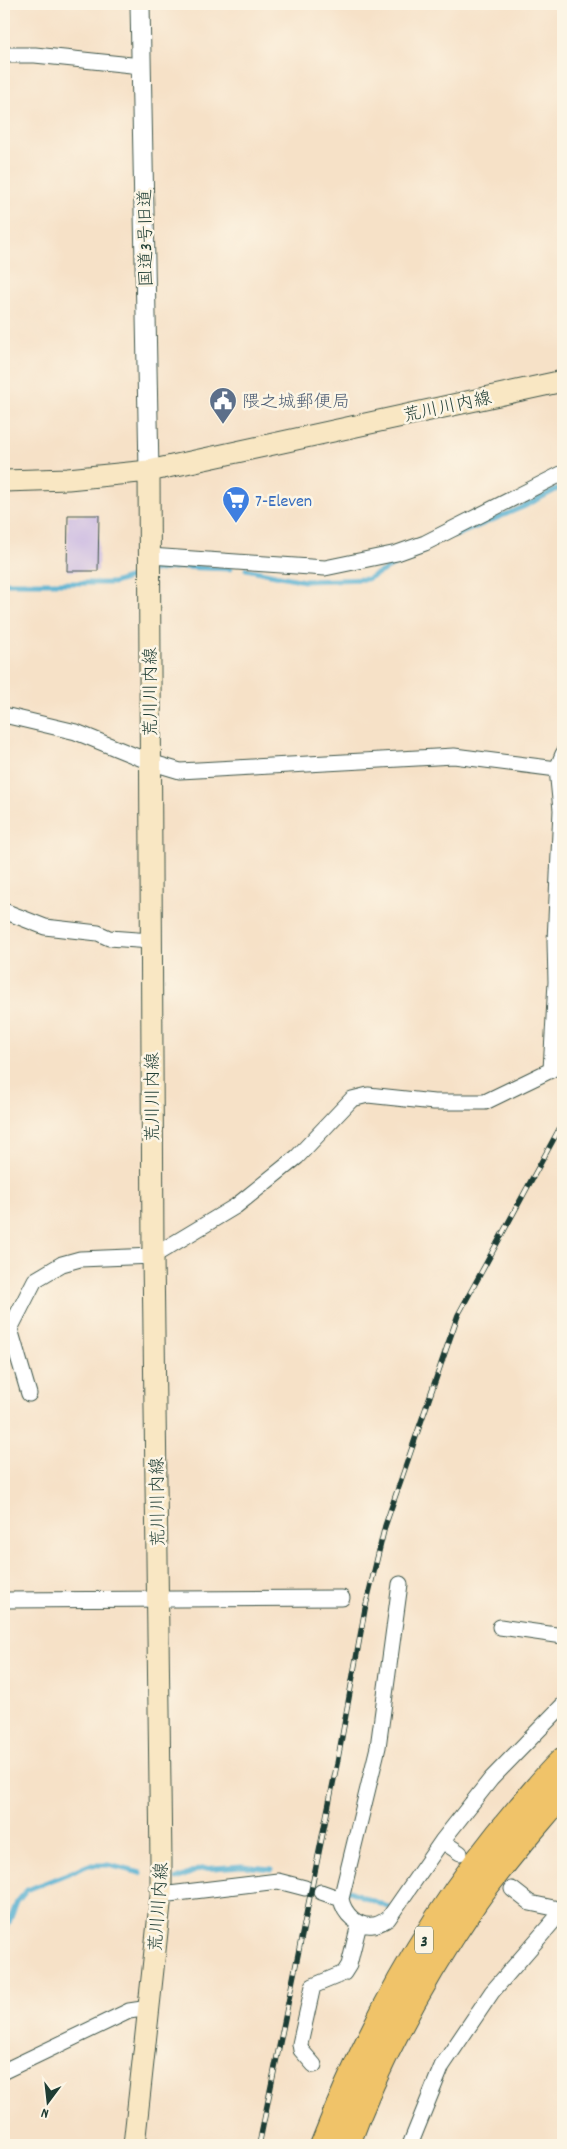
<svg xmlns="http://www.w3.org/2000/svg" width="567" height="2149" viewBox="0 0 567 2149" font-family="Dekko,'Klee One',sans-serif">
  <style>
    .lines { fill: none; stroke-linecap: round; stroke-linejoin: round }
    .stream { stroke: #53afd1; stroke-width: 5 }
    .building { fill: #c9b7e2 }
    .minor-casing { stroke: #3f564a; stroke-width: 17 }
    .tertiary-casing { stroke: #3f564a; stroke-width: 21 }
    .secondary-casing { stroke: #3f564a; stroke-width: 23 }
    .trunk-casing { stroke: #3f564a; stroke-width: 27 }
    .minor { stroke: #fff; stroke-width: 15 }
    .tertiary { stroke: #fff; stroke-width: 19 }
    .secondary { stroke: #f9e7c3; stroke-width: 21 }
    .trunk { stroke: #f0c369; stroke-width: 25 }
    .rail-casing { stroke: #1f3d34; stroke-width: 5.5 }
    .rail { stroke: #fcf5e5; stroke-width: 4; stroke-dasharray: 11; stroke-linecap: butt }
    .labels { text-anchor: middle; stroke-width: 5; stroke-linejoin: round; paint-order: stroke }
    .shield { fill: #fcf5e5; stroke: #617469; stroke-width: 1 }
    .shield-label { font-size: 16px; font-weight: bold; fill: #1f3d34 }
    .street-label { font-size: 18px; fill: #1f3d34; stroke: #fcf5e5 }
    .service-label { font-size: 18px; fill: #4e5e75; stroke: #fcf5e5; text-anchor: start }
    .shop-label { font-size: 18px; fill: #366cbe; stroke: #fcf5e5; text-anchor: start }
  </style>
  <rect width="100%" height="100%" fill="#fcf5e5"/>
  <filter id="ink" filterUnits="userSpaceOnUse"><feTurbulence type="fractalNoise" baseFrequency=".02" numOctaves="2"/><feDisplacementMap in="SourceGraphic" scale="10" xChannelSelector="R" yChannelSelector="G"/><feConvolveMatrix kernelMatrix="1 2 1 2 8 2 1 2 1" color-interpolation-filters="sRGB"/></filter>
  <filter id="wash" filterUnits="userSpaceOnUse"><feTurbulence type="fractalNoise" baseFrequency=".0096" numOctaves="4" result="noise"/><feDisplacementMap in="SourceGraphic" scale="20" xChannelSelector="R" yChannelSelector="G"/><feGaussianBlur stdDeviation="1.12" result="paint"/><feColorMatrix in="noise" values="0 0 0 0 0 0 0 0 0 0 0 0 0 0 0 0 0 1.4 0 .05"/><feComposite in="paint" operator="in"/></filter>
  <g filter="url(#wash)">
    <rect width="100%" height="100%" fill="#f6e1c7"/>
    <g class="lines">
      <path class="stream" d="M 455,536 L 523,507 L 563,486
        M 246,569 L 304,581 L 367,579 L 424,550
        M 154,571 L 179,567 L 230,569
        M 4,583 L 113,583 L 145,573
        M 177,1879 L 200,1869 L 242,1866 L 271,1869
        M 347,1890 L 388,1907
        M 4,1935 L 17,1902 L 27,1890 L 89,1865 L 108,1865 L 141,1873"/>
    </g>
    <g id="blocks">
      <path class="building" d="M 68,515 L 99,515 L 98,571 L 67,571 Z"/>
    </g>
  </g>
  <g filter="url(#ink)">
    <use href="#blocks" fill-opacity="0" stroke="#3f564a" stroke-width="1"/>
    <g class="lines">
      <defs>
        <path id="minor" d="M 4,55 L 35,55 L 141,66
          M 150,556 L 325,568 L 397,553 L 425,543 L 563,473
          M 4,715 L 76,732 L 150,762 L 180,771 L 454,756 L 557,769
          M 4,911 L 45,927 L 98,933 L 109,938 L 151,941
          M 10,1329 L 29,1394
          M 4,1332 L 10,1329 L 35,1280 L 62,1264 L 80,1259 L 153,1256 L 236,1206 L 297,1157 L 352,1099 L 368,1095 L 434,1102 L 485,1102 L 551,1070 L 556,982 L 555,941 L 561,810 L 557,769 L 563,754
          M 400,1584 L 378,1747 L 341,1899 C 344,1914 357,1927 373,1925 C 378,1925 384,1921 388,1919 L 442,1841 L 491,1779 L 563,1705
          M 4,1600 L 342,1598
          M 500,1627 L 563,1636
          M 442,1841 L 460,1853
          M 512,1889 L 530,1903 L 563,1910
          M 321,1892 L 341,1899
          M 161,1895 L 278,1881 L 305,1888
          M 314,2065 L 301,2050 L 300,2044 L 313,1986 L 344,1973 L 349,1965 L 359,1924
          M 4,2071 L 129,2011 L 149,2008
          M 410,2145 L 442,2066 L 492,1992 L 563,1910"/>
        <path id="tertiary" d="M 140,4 L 149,471"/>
        <path id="secondary" d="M 4,481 L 68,479 L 149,471 L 563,381
          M 134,2145 L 161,1895 L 161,1862 L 153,1256 L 149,471"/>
        <path id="trunk" d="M 323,2145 C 370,2024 435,1907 520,1808 C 534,1792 548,1774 563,1760
          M 347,2145 C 377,2061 424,1977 474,1903 C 501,1864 533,1829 563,1793"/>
      </defs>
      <use href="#minor" class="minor-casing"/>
      <use href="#tertiary" class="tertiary-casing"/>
      <use href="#secondary" class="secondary-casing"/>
      <use href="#trunk" class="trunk-casing"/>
      <use href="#minor" class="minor"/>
      <use href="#tertiary" class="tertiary"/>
      <use href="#secondary" class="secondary"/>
      <use href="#trunk" class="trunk"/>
      <defs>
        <path id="rail" d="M 259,2145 L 337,1764 L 365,1609 L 385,1526 L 458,1315 L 563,1122"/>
      </defs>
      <use href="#rail" class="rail-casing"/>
      <use href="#rail" class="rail"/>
    </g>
  </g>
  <defs>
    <symbol id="civic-pin" viewBox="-11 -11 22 30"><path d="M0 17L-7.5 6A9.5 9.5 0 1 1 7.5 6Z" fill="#5c6f8a" stroke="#fcf5e5"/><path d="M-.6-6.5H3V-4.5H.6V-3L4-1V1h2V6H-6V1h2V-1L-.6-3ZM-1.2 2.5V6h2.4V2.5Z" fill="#fff"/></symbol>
    <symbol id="supermarket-pin" viewBox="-11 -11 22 30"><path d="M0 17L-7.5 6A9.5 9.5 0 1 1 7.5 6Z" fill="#3f7fe0" stroke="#fcf5e5"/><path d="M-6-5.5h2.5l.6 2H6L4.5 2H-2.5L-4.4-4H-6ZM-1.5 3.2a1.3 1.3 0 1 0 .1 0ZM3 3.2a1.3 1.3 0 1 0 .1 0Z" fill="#fff"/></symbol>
  </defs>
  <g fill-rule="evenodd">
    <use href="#civic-pin" x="207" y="385" width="32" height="43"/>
    <use href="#supermarket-pin" x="220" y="484" width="32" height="43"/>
  </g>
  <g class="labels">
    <rect class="shield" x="415" y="1926.5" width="18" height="27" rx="4"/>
    <g class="shield-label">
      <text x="424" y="1946">3</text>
    </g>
    <g class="street-label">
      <text transform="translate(145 238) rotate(-91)" y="6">国道3号旧道</text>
      <text transform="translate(447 406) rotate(-12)" y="6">荒川川内線</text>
      <text transform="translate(150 692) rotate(-90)" y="6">荒川川内線</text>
      <text transform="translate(152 1097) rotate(-90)" y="6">荒川川内線</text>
      <text transform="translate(157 1502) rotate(-91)" y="6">荒川川内線</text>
      <text transform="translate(158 1907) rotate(-86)" y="6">荒川川内線</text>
    </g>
    <g class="service-label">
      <text x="242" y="407">隈之城郵便局</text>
    </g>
    <g class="shop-label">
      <text x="255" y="506">7-Eleven</text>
    </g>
  </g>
  <rect width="567" height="2149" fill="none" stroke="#fcf5e5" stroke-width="20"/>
  <g transform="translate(48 2102) rotate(195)" stroke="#fcf5e5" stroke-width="4" paint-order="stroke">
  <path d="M0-4L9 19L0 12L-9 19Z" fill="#1f3d34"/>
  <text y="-8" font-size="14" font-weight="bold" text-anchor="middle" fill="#1f3d34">N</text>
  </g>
</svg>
